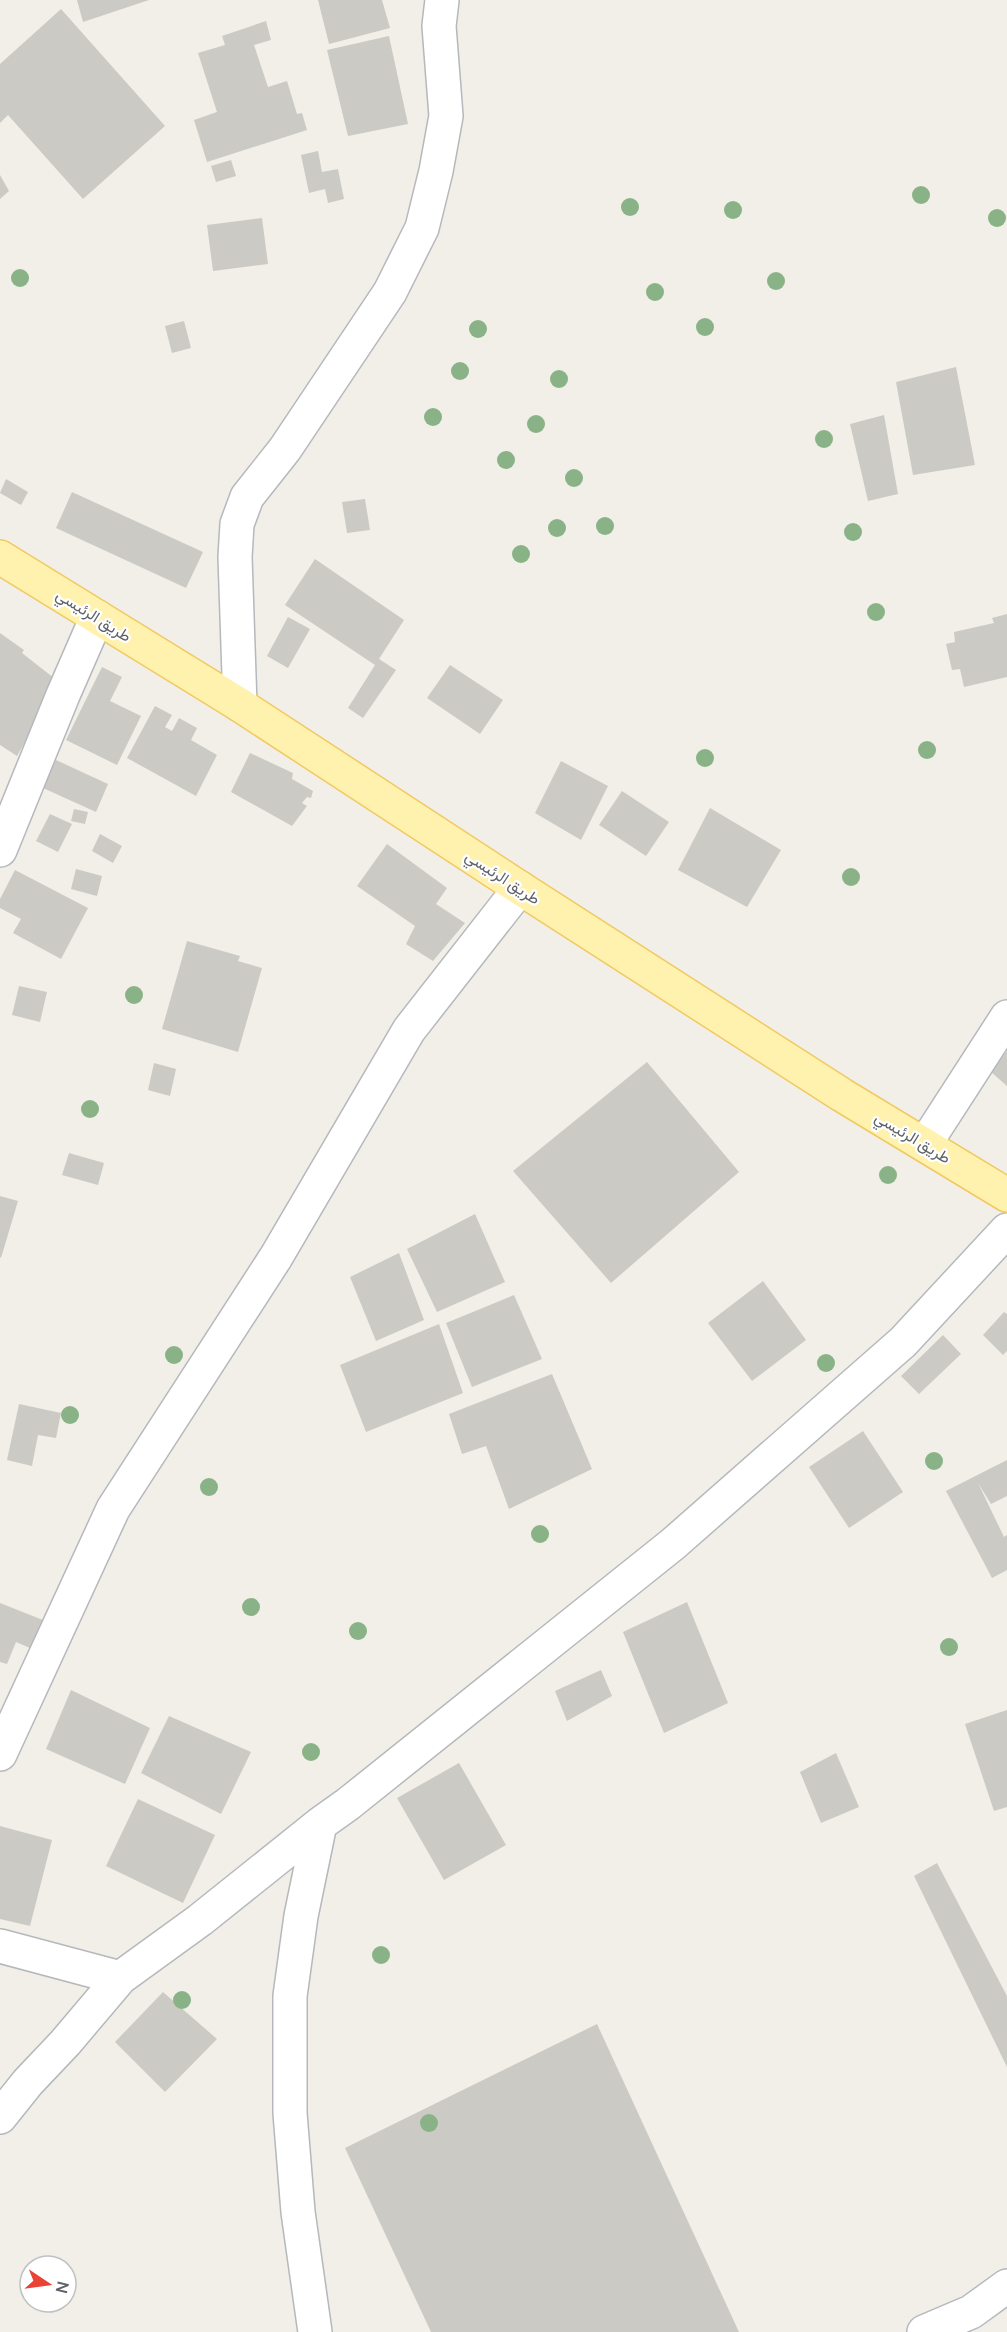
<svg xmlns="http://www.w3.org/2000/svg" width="1007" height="2332" viewBox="0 0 1007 2332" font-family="Manrope,Vazirmatn,sans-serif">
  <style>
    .building { fill: #cccac5 }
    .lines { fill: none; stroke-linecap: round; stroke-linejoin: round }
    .minor-casing { stroke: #b5b8bc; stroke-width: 36 }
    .major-casing { stroke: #f2c960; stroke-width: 36 }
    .minor { stroke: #fff; stroke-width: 33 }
    .major { stroke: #fff2af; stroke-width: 33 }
    .tree { fill: #89b387 }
    .labels { text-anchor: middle; stroke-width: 4.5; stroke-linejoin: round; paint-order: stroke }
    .street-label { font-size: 16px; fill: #5f6368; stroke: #fff }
  </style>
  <rect width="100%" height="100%" fill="#f1efe8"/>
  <path class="building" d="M 77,0 L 149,0 L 83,22 Z
    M 318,0 L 382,0 L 390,28 L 329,44 Z
    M 61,9 L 165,126 L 83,199 L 8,115 L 0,123 L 0,64 Z
    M 266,21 L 271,40 L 254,45 L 268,87 L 287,81 L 297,114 L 302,113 L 307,130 L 207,162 L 194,120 L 217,112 L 198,53 L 225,45 L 222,36 Z
    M 389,36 L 408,124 L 348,136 L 327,50 Z
    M 318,151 L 322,172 L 338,169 L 344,199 L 328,203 L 325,189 L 309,193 L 301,155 Z
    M 231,160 L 236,176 L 216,182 L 211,166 Z
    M 0,175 L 9,191 L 0,199 Z
    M 262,218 L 268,264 L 213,271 L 207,225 Z
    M 184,321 L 191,348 L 172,353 L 165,326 Z
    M 956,367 L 975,465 L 913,475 L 896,382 Z
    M 884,415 L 898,494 L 868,501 L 850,424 Z
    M 6,479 L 28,492 L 21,505 L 0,493 Z
    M 72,492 L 203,552 L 186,588 L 56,528 Z
    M 365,499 L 370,530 L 347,533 L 342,502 Z
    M 315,559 L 404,620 L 379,659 L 396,670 L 363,718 L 348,708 L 375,665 L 285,605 Z
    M 1007,614 L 1007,677 L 964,687 L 960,669 L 952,670 L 946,644 L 955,642 L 954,632 L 994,623 L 992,618 Z
    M 288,617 L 310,629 L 288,668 L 267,656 Z
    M 0,633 L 24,650 L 22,653 L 59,682 L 17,756 L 0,745 Z
    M 450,665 L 503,700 L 480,734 L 427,698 Z
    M 102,667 L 122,677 L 110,701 L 141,716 L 117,765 L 66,740 Z
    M 155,706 L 172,715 L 165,727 L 172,731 L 179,718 L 197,728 L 191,740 L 217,755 L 196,796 L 127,758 Z
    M 250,753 L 293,773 L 292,779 L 313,791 L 311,798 L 307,797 L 302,803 L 307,806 L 292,826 L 231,792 Z
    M 56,760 L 108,784 L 96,812 L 43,788 Z
    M 561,761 L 608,786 L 581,840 L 535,813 Z
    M 622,791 L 669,822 L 646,856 L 599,825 Z
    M 710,808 L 781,850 L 747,907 L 678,870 Z
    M 74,809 L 88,812 L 85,824 L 71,821 Z
    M 50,814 L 72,824 L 58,852 L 36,841 Z
    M 100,834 L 122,846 L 113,863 L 92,851 Z
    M 387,844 L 447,888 L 436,904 L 465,923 L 433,961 L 406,944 L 415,926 L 357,886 Z
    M 76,869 L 102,876 L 97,896 L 71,889 Z
    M 15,870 L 88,908 L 61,959 L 13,933 L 21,919 L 0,908 L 0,899 Z
    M 187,941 L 240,956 L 238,961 L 262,968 L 238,1052 L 162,1029 Z
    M 19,986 L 47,992 L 40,1022 L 12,1015 Z
    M 1007,1051 L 1007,1086 L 991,1072 Z
    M 647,1062 L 739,1172 L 611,1283 L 513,1171 Z
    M 154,1063 L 176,1069 L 170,1096 L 148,1090 Z
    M 69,1153 L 104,1163 L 98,1185 L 62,1175 Z
    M 0,1196 L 18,1201 L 1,1258 L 0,1257 Z
    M 475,1214 L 505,1282 L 437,1312 L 407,1249 Z
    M 399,1253 L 424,1320 L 376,1341 L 350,1277 Z
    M 763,1281 L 806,1340 L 752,1381 L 708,1323 Z
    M 514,1295 L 542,1359 L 472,1387 L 446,1323 Z
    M 1004,1312 L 1007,1314 L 1007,1351 L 1003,1355 L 983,1335 Z
    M 439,1324 L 463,1393 L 366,1432 L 340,1365 Z
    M 943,1335 L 961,1354 L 919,1394 L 901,1376 Z
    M 552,1374 L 592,1469 L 509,1509 L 486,1446 L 462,1454 L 449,1414 Z
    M 19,1404 L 61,1413 L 56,1438 L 38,1435 L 32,1466 L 7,1460 Z
    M 863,1431 L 903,1492 L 849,1528 L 809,1467 Z
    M 1007,1460 L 1007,1496 L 991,1504 L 978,1483 L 1004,1537 L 1007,1535 L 1007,1570 L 992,1578 L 946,1491 Z
    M 687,1602 L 728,1703 L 664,1733 L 623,1632 Z
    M 0,1603 L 48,1622 L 37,1651 L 16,1642 L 7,1664 L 0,1662 Z
    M 601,1670 L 612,1696 L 567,1721 L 555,1691 Z
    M 71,1690 L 150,1728 L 125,1784 L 46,1749 Z
    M 1007,1710 L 1007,1807 L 994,1811 L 965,1724 Z
    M 169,1716 L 251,1752 L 221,1814 L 141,1773 Z
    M 836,1753 L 859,1807 L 821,1823 L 800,1772 Z
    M 459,1763 L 506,1845 L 444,1880 L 397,1798 Z
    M 138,1799 L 215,1835 L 183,1903 L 106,1866 Z
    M 0,1826 L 52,1840 L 30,1926 L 0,1919 Z
    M 937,1863 L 1007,1996 L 1007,2067 L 914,1876 Z
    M 163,1992 L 217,2039 L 165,2092 L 115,2042 Z
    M 597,2024 L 739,2332 L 431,2332 L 345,2148 Z"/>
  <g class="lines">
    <defs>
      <path id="minor" d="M 240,705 L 235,557 L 237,524 L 247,497 L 285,449 L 390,292 L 422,228 L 436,171 L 446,116 L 439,26 L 442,0
        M 0,850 L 63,695 L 97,617
        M 925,1144 L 1007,1017
        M 0,1754 L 113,1509 L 276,1257 L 409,1030 L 520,888
        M 0,1946 L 120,1978
        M 0,2117 L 28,2082 L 65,2043 L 120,1978 L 200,1920 L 320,1824 L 348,1804 L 673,1544 L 903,1342 L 1007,1230
        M 315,2332 L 298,2212 L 290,2113 L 290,1996 L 301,1916 L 320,1824
        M 924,2332 L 971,2312 L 1007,2286"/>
      <path id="major" d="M 0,557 L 240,705 L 520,888 L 842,1095 L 1007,1195"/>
    </defs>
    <use href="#minor" class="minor-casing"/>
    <use href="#major" class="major-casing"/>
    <use href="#minor" class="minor"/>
    <use href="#major" class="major"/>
  </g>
  <g class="tree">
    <circle cx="921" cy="195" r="9"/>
    <circle cx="630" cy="207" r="9"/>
    <circle cx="733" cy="210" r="9"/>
    <circle cx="997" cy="218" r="9"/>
    <circle cx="20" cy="278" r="9"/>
    <circle cx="776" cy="281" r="9"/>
    <circle cx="655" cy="292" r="9"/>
    <circle cx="705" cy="327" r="9"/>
    <circle cx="478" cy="329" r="9"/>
    <circle cx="460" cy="371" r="9"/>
    <circle cx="559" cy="379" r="9"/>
    <circle cx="433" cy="417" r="9"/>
    <circle cx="536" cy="424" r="9"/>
    <circle cx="824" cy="439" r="9"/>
    <circle cx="506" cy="460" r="9"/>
    <circle cx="574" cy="478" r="9"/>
    <circle cx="605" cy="526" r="9"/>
    <circle cx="557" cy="528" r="9"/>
    <circle cx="853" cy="532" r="9"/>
    <circle cx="521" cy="554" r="9"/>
    <circle cx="876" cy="612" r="9"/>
    <circle cx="927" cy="750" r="9"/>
    <circle cx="705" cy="758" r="9"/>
    <circle cx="851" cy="877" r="9"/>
    <circle cx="134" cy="995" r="9"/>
    <circle cx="90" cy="1109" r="9"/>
    <circle cx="888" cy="1175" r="9"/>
    <circle cx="174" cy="1355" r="9"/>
    <circle cx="826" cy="1363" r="9"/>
    <circle cx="70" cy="1415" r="9"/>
    <circle cx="934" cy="1461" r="9"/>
    <circle cx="209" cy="1487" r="9"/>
    <circle cx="540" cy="1534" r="9"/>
    <circle cx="251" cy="1607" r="9"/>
    <circle cx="358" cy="1631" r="9"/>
    <circle cx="949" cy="1647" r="9"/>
    <circle cx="311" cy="1752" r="9"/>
    <circle cx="381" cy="1955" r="9"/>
    <circle cx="182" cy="2000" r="9"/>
    <circle cx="429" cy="2123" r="9"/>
  </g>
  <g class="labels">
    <g class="street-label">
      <text transform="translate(94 615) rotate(32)" y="6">طريق الرئيسي</text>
      <text transform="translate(503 877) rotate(33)" y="6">طريق الرئيسي</text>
      <text transform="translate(913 1137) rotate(31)" y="6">طريق الرئيسي</text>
    </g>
  </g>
  <g transform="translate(48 2284) rotate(103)"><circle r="28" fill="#ffffff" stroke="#bfc1c3" stroke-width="1.5"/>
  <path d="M0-4.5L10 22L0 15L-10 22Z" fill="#ea4335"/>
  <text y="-9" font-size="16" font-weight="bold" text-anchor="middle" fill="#5f6368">N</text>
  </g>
</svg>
